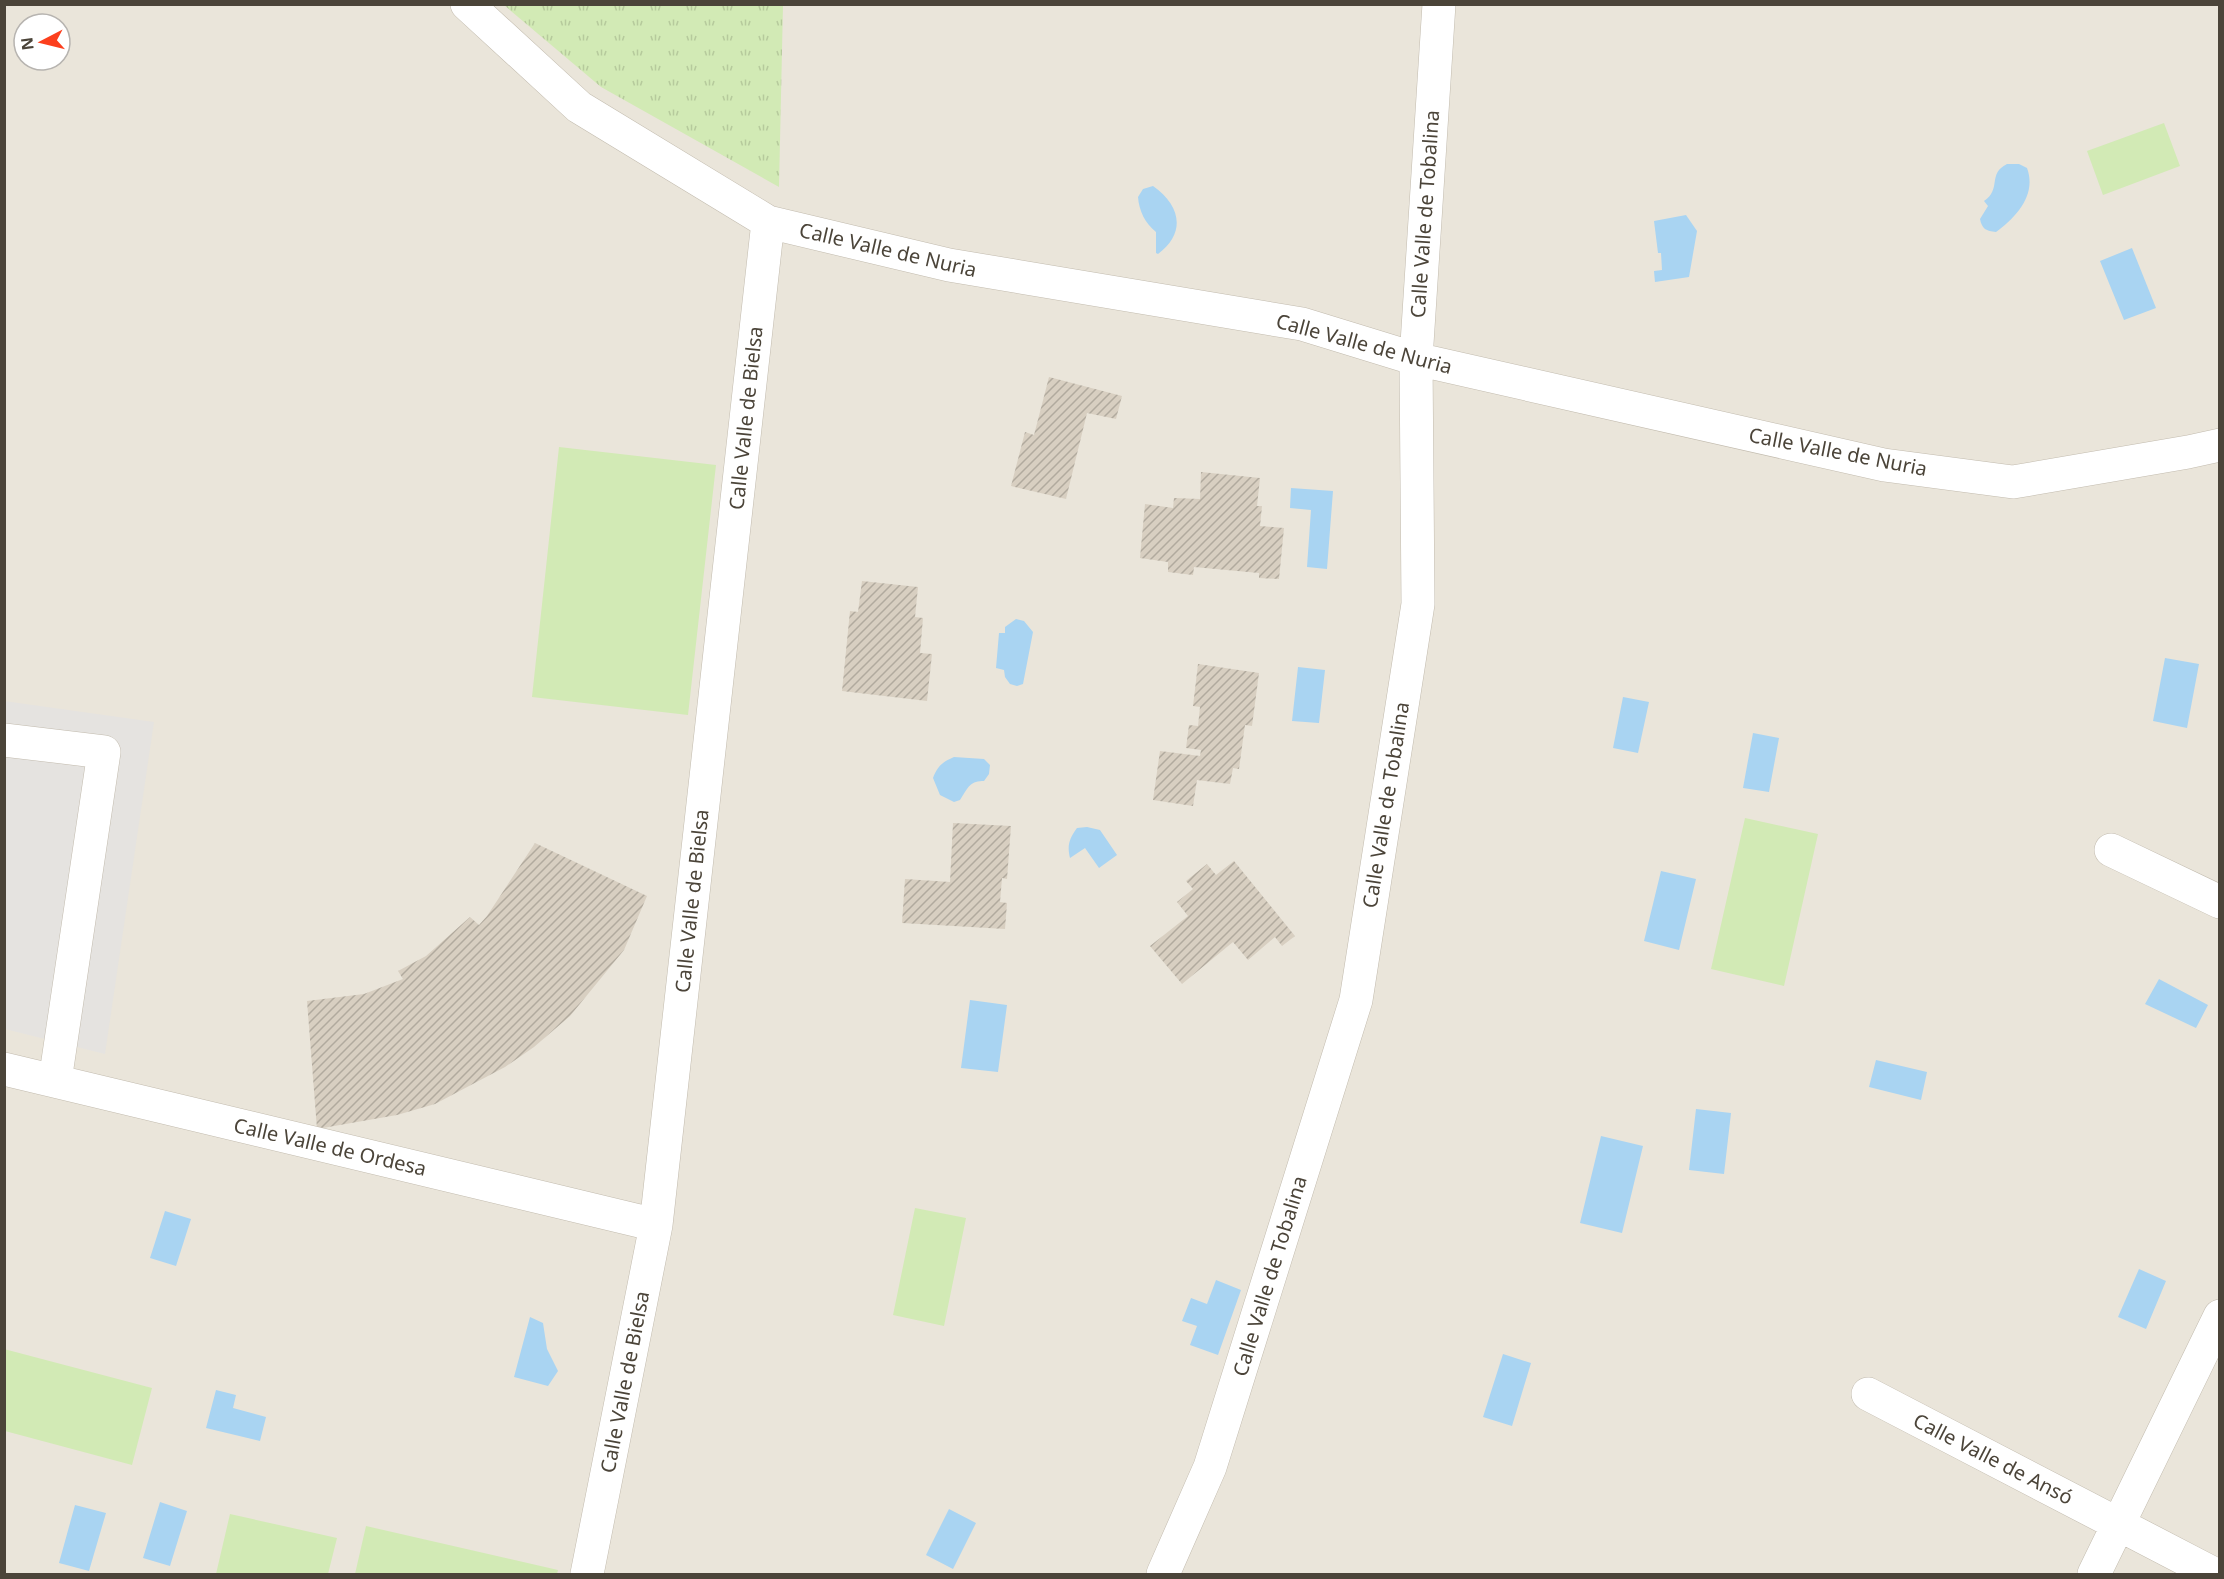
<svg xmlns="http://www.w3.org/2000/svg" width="2224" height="1579" viewBox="0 0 2224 1579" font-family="'Noto Sans',sans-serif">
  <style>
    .residential { fill: #eae5da; fill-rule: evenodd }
    .park { fill: url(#park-tufts) }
    .pitch { fill: #d2eab5 }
    .parking { fill: #e5e3e0 }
    .water { fill: #a9d4f2 }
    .building { fill: url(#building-hatch) }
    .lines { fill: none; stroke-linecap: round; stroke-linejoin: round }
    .minor-casing { stroke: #c2bbae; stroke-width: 34 }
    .minor { stroke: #fff; stroke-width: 33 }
    .labels { text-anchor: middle; stroke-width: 5; stroke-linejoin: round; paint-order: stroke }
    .street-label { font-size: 20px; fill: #4b4439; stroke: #fff }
  </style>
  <defs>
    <pattern id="park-tufts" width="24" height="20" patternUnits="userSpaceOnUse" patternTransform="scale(1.5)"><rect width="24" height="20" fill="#d2eab5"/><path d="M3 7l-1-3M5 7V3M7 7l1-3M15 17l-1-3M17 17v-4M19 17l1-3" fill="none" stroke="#b6ca9c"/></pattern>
    <pattern id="building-hatch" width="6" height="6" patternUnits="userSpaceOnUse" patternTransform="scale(1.5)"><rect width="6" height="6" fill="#d8cfc1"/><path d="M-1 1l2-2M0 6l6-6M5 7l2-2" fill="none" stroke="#b1aa9e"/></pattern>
  </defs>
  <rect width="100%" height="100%" fill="#f6f3ec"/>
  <path class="residential" d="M 5,5 L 2219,5 L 2219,1574 L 5,1574 ZM 24,24 L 60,24 L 60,60 L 24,60 Z"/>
  <path class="park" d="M 504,5 L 783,5 L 779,187 L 601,87 Z"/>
  <path class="pitch" d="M 2164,123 L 2180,166 L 2103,195 L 2087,151 Z
    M 559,447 L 716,465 L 688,715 L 532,697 Z
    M 1745,818 L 1818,834 L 1784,986 L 1711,969 Z
    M 915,1208 L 966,1218 L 944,1326 L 893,1315 Z
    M 4,1349 L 152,1388 L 132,1465 L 5,1431 Z
    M 230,1514 L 337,1538 L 328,1574 L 216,1574 Z
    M 366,1526 L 558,1570 L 557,1574 L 355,1574 Z"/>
  <path class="parking" d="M 4,701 L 154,722 L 105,1054 L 5,1029 Z"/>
  <path class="water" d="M 2007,164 L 2019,164 L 2027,168 C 2037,195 2016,217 1996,232 C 1986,231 1982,229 1980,219 L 1988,206 L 1984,201 C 2002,189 1987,174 2007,164 Z
    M 1153,186 C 1180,205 1187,232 1158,254 L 1156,253 L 1156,232 C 1145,223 1139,211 1138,197 L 1143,189 Z
    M 1686,215 L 1697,231 L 1689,277 L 1655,282 L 1654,271 L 1662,270 L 1661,253 L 1658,253 L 1654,221 Z
    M 2132,248 L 2156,308 L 2124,320 L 2100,261 Z
    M 1291,488 L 1333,491 L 1327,569 L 1307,567 L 1311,510 L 1290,508 Z
    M 1016,619 L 1024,621 L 1033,632 L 1023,684 L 1017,686 L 1010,684 L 1005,677 L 1004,670 L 996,668 L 999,633 L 1005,633 L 1005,627 Z
    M 2165,658 L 2199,664 L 2187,728 L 2153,721 Z
    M 1298,667 L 1325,670 L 1319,723 L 1292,721 Z
    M 1623,697 L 1649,702 L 1638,753 L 1613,748 Z
    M 1753,733 L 1779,738 L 1769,792 L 1743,788 Z
    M 954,757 L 984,759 L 990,765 L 989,774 L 984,781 C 970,780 967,789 960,800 L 954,802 L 940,795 L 933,778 C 937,767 942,762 954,757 Z
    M 1087,827 L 1100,830 L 1117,855 L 1099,868 L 1085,848 L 1070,858 C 1067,846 1069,839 1077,828 Z
    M 1661,871 L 1696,879 L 1679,950 L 1644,941 Z
    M 2159,979 L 2208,1005 L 2196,1028 L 2145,1004 Z
    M 970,1000 L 1007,1005 L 998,1072 L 961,1068 Z
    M 1876,1060 L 1927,1072 L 1921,1100 L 1869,1087 Z
    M 1696,1109 L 1731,1113 L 1724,1174 L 1689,1170 Z
    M 1601,1136 L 1643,1146 L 1622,1233 L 1580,1223 Z
    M 165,1211 L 191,1219 L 176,1266 L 150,1258 Z
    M 2139,1269 L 2166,1281 L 2146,1329 L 2118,1317 Z
    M 1216,1280 L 1241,1290 L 1218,1355 L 1190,1345 L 1197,1326 L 1182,1321 L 1191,1298 L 1207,1304 Z
    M 530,1317 L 543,1323 L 547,1349 L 558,1371 L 548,1386 L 514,1377 Z
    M 1503,1354 L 1531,1363 L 1512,1426 L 1483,1417 Z
    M 216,1390 L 236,1395 L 233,1408 L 266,1417 L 260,1441 L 206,1428 Z
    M 160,1502 L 187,1511 L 170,1566 L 143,1558 Z
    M 75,1505 L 106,1513 L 89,1571 L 59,1563 Z
    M 949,1509 L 976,1523 L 953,1569 L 926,1555 Z"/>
  <path class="building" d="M 1049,377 L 1122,396 L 1116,419 L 1087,413 L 1066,499 L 1011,486 L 1025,432 L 1034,435 Z
    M 1201,472 L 1260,478 L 1257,506 L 1262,506 L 1260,526 L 1284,528 L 1279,579 L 1259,578 L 1259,573 L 1194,567 L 1193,575 L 1168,572 L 1168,562 L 1140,558 L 1145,504 L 1173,508 L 1174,498 L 1200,499 Z
    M 862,581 L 918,587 L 915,617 L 923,618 L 920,653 L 932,654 L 927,701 L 842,691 L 850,611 L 858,612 Z
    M 1198,664 L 1259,673 L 1252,726 L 1245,725 L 1239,769 L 1233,768 L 1230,784 L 1197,780 L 1193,806 L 1153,800 L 1160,751 L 1200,756 L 1201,750 L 1186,748 L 1189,725 L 1198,726 L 1200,707 L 1193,706 Z
    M 953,823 L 1011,826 L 1007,879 L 1002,878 L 1000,902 L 1007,903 L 1005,929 L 902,923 L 905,879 L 950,882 Z
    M 535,843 L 647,896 L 624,950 L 570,1016 L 534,1047 L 505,1067 L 435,1104 L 397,1115 L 317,1129 L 307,1001 L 364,994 L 403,979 L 398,971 L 426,956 L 470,917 L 479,925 L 487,916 Z
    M 1234,861 L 1295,936 L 1282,946 L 1275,937 L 1248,960 L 1233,942 L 1182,984 L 1150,946 L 1188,916 L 1177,902 L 1193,889 L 1186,881 L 1207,864 L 1216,875 Z"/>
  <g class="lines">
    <defs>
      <path id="minor" d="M 467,4 L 579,107 L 768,222 L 949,265 L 1302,324 L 1416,359 L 1884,465 L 2013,482 L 2188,452 L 2220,445
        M 4,740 L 104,752 L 55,1081
        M 2111,850 L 2220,902
        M 4,1069 L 656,1225
        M 1868,1394 L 2214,1574
        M 587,1574 L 656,1225 L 768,222
        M 1163,1574 L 1210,1467 L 1356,1000 L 1418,604 L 1416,359 L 1439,4
        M 2094,1574 L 2220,1316"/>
    </defs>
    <use href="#minor" class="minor-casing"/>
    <use href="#minor" class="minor"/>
  </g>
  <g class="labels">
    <g class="street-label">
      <text transform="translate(1425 214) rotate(-86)" y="7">Calle Valle de Tobalina</text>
      <text transform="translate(888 250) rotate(13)" y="7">Calle Valle de Nuria</text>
      <text transform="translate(1364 344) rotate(15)" y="7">Calle Valle de Nuria</text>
      <text transform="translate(746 418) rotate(-84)" y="7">Calle Valle de Bielsa</text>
      <text transform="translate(1838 452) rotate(11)" y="7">Calle Valle de Nuria</text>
      <text transform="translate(1386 805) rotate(-81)" y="7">Calle Valle de Tobalina</text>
      <text transform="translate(692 901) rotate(-84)" y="7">Calle Valle de Bielsa</text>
      <text transform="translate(330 1147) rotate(13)" y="7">Calle Valle de Ordesa</text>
      <text transform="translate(1270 1276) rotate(-73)" y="7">Calle Valle de Tobalina</text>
      <text transform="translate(625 1382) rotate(-79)" y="7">Calle Valle de Bielsa</text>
      <text transform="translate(1993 1459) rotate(27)" y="7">Calle Valle de Ansó</text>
    </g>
  </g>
  <rect width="2224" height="1579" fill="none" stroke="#4b4439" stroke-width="12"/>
  <g transform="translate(42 42) rotate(263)"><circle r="28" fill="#ffffff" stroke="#b7b4b0" stroke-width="1.5"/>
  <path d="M0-4.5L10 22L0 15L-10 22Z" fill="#fc3f1d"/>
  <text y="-9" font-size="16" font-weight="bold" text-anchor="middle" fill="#4b4439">N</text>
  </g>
</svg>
